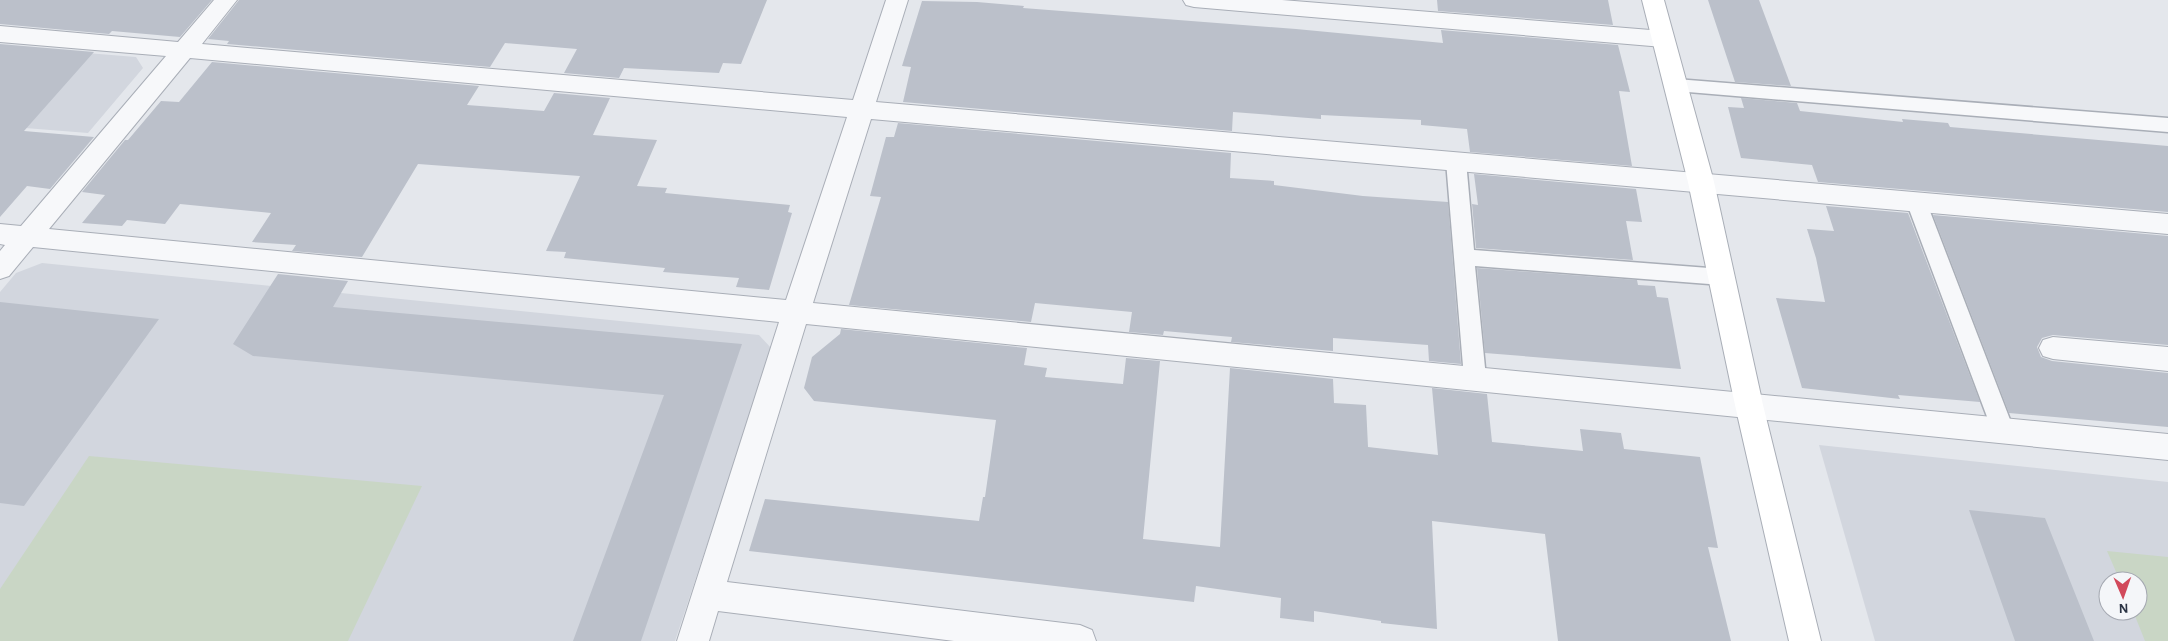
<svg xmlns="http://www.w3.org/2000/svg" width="2168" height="641" viewBox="0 0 2168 641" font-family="'Alegreya Sans',sans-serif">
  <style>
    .built { fill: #d2d6de; fill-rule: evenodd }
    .green { fill: #c9d6c5 }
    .building { fill: #bbc0ca }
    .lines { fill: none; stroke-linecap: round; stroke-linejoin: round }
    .lane-casing { stroke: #a9aeb7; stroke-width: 3 }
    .street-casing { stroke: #a9aeb7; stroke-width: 2 }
    .secondary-casing { stroke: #a9aeb7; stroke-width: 2 }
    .lane { fill: #f7f8fa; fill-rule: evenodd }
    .street { fill: #f7f8fa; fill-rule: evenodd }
    .secondary { fill: #fff; fill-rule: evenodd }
  </style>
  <rect width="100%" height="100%" fill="#e4e7ec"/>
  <path class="built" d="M 0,46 L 136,57 L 143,68 L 88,133 L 0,126 Z
    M 42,263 L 759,335 L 772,349 L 675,641 L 0,641 L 0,292 L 16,273 Z
    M 1819,445 L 2168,482 L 2168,641 L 1875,641 ZM 2108,581 L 2138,581 L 2138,611 L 2108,611 Z"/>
  <path class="green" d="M 89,456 L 422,486 L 348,641 L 0,641 L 0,589 Z
    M 2107,551 L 2168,557 L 2168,641 L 2145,641 L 2133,611 L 2138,611 L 2138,581 L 2120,581 Z"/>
  <path class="building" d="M 0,0 L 212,0 L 180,37 L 112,31 L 109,34 L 0,24 Z
    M 239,0 L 767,0 L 741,64 L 723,63 L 719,73 L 624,68 L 619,78 L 564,73 L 577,49 L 505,43 L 490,67 L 227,44 L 229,41 L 208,39 Z
    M 1437,0 L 1608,0 L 1613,25 L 1438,11 Z
    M 1708,0 L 1759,0 L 1791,86 L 1735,82 Z
    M 922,1 L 977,2 L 1024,6 L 1023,8 L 1296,29 L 1443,43 L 1441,30 L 1618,45 L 1630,92 L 1619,91 L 1632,166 L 1470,152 L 1467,129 L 1421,125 L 1421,120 L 1321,115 L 1321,119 L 1233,112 L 1232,131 L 903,102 L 911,67 L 902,66 Z
    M 0,44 L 94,52 L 24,131 L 94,137 L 50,189 L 27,186 L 0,217 Z
    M 212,62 L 479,86 L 467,105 L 544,111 L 554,93 L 610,98 L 593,135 L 657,140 L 637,186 L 667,188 L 665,193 L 790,205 L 788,212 L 792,213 L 769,290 L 736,287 L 739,278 L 663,272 L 665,268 L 564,258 L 566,252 L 546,251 L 580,176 L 418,164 L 362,257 L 292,251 L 296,245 L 252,242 L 271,213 L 180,204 L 165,224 L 127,220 L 122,226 L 82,223 L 105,195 L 82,192 L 125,140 L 128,140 L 161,101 L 179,102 Z
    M 1741,98 L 1797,103 L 1800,111 L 1828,114 L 1903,122 L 1902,119 L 1948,123 L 1950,127 L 2168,146 L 2168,212 L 1818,182 L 1812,165 L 1741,158 L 1728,107 L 1744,108 Z
    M 898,123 L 1231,153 L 1230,178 L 1274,181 L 1274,185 L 1363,196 L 1448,202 L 1461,364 L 1429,361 L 1428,345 L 1333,338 L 1333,351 L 1231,342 L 1232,337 L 1164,331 L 1163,335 L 1129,332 L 1132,312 L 1035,303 L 1031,322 L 849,305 L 881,197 L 870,196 L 886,137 L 894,137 Z
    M 1474,174 L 1636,189 L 1642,222 L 1626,221 L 1633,260 L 1476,248 L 1472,204 L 1478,205 Z
    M 1826,206 L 1908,213 L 1980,402 L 1898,395 L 1900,399 L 1802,388 L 1776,298 L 1825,302 L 1816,258 L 1807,229 L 1834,231 Z
    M 1933,215 L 2168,236 L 2168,345 L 2053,335 L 2042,338 L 2037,347 L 2041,357 L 2052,361 L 2168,373 L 2168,427 L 2009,413 Z
    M 1477,268 L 1637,280 L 1638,285 L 1655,286 L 1657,297 L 1668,298 L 1681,369 L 1485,353 Z
    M 278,274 L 348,281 L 333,307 L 742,344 L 641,641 L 573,641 L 664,395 L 253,356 L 233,344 Z
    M 0,302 L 159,319 L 24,506 L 0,503 Z
    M 841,329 L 1027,348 L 1024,365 L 1047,368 L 1045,377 L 1123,384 L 1126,358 L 1160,361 L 1143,539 L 1220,547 L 1230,368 L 1333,379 L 1334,403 L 1366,405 L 1368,447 L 1438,455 L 1432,388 L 1487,394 L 1492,442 L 1583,451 L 1580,429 L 1621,433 L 1624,449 L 1700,457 L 1718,548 L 1708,547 L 1731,641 L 1558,641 L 1545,534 L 1432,521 L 1437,629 L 1381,623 L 1381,621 L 1314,611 L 1314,622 L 1280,618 L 1281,598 L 1196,586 L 1194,602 L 749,551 L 765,499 L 979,521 L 983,497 L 985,497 L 996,420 L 814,401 L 804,388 L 812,357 L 840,334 Z
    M 1969,510 L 2045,518 L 2094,641 L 2015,641 Z"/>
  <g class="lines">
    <defs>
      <path id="lane" d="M 1676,79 L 2168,118 L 2168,132 L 1676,91 L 1670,89 L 1667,85 L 1670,81 Z
        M 1456,154 L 1463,156 L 1466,161 L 1474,250 L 1722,269 L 1729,271 L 1732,277 L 1729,283 L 1722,285 L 1475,266 L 1486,378 L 1483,385 L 1475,387 L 1467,385 L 1464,378 L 1446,161 L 1449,156 Z
        M 1916,194 L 1923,196 L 1926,201 L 2014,430 L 2011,437 L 2003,440 L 1995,437 L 1992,430 L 1906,201 L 1909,196 Z"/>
      <path id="street" d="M 214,0 L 237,0 L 202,44 L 853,100 L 886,0 L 908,0 L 876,102 L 2168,214 L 2168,234 L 871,119 L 813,303 L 2168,434 L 2168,460 L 806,324 L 727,582 L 1080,625 L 1092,630 L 1096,641 L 954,641 L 718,611 L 709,641 L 677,641 L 779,322 L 33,247 L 9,276 L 0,279 L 0,251 L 5,245 L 0,244 L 0,224 L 21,226 L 166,56 L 0,42 L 0,26 L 178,42 ZM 190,58 L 847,117 L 786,300 L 49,229 Z
        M 1183,0 L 1282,0 L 1663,31 L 1671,34 L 1674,39 L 1671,44 L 1663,47 L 1194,7 L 1186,5 Z
        M 2053,337 L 2168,347 L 2168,371 L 2053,359 L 2043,356 L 2039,348 L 2043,340 Z"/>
      <path id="secondary" d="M 1642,0 L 1664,0 L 1714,182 L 1763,405 L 1821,641 L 1789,641 L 1735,405 L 1688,182 Z"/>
    </defs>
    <use href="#lane" class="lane-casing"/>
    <use href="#street" class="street-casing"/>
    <use href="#secondary" class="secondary-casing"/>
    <use href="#lane" class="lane"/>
    <use href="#street" class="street"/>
    <use href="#secondary" class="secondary"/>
  </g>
  <g transform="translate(2123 596) rotate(178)"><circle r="24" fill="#f4f6f9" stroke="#a4a8b1"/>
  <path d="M0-4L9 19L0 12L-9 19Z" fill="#d1495b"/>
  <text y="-8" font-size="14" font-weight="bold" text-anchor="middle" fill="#2b3445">N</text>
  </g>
</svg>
